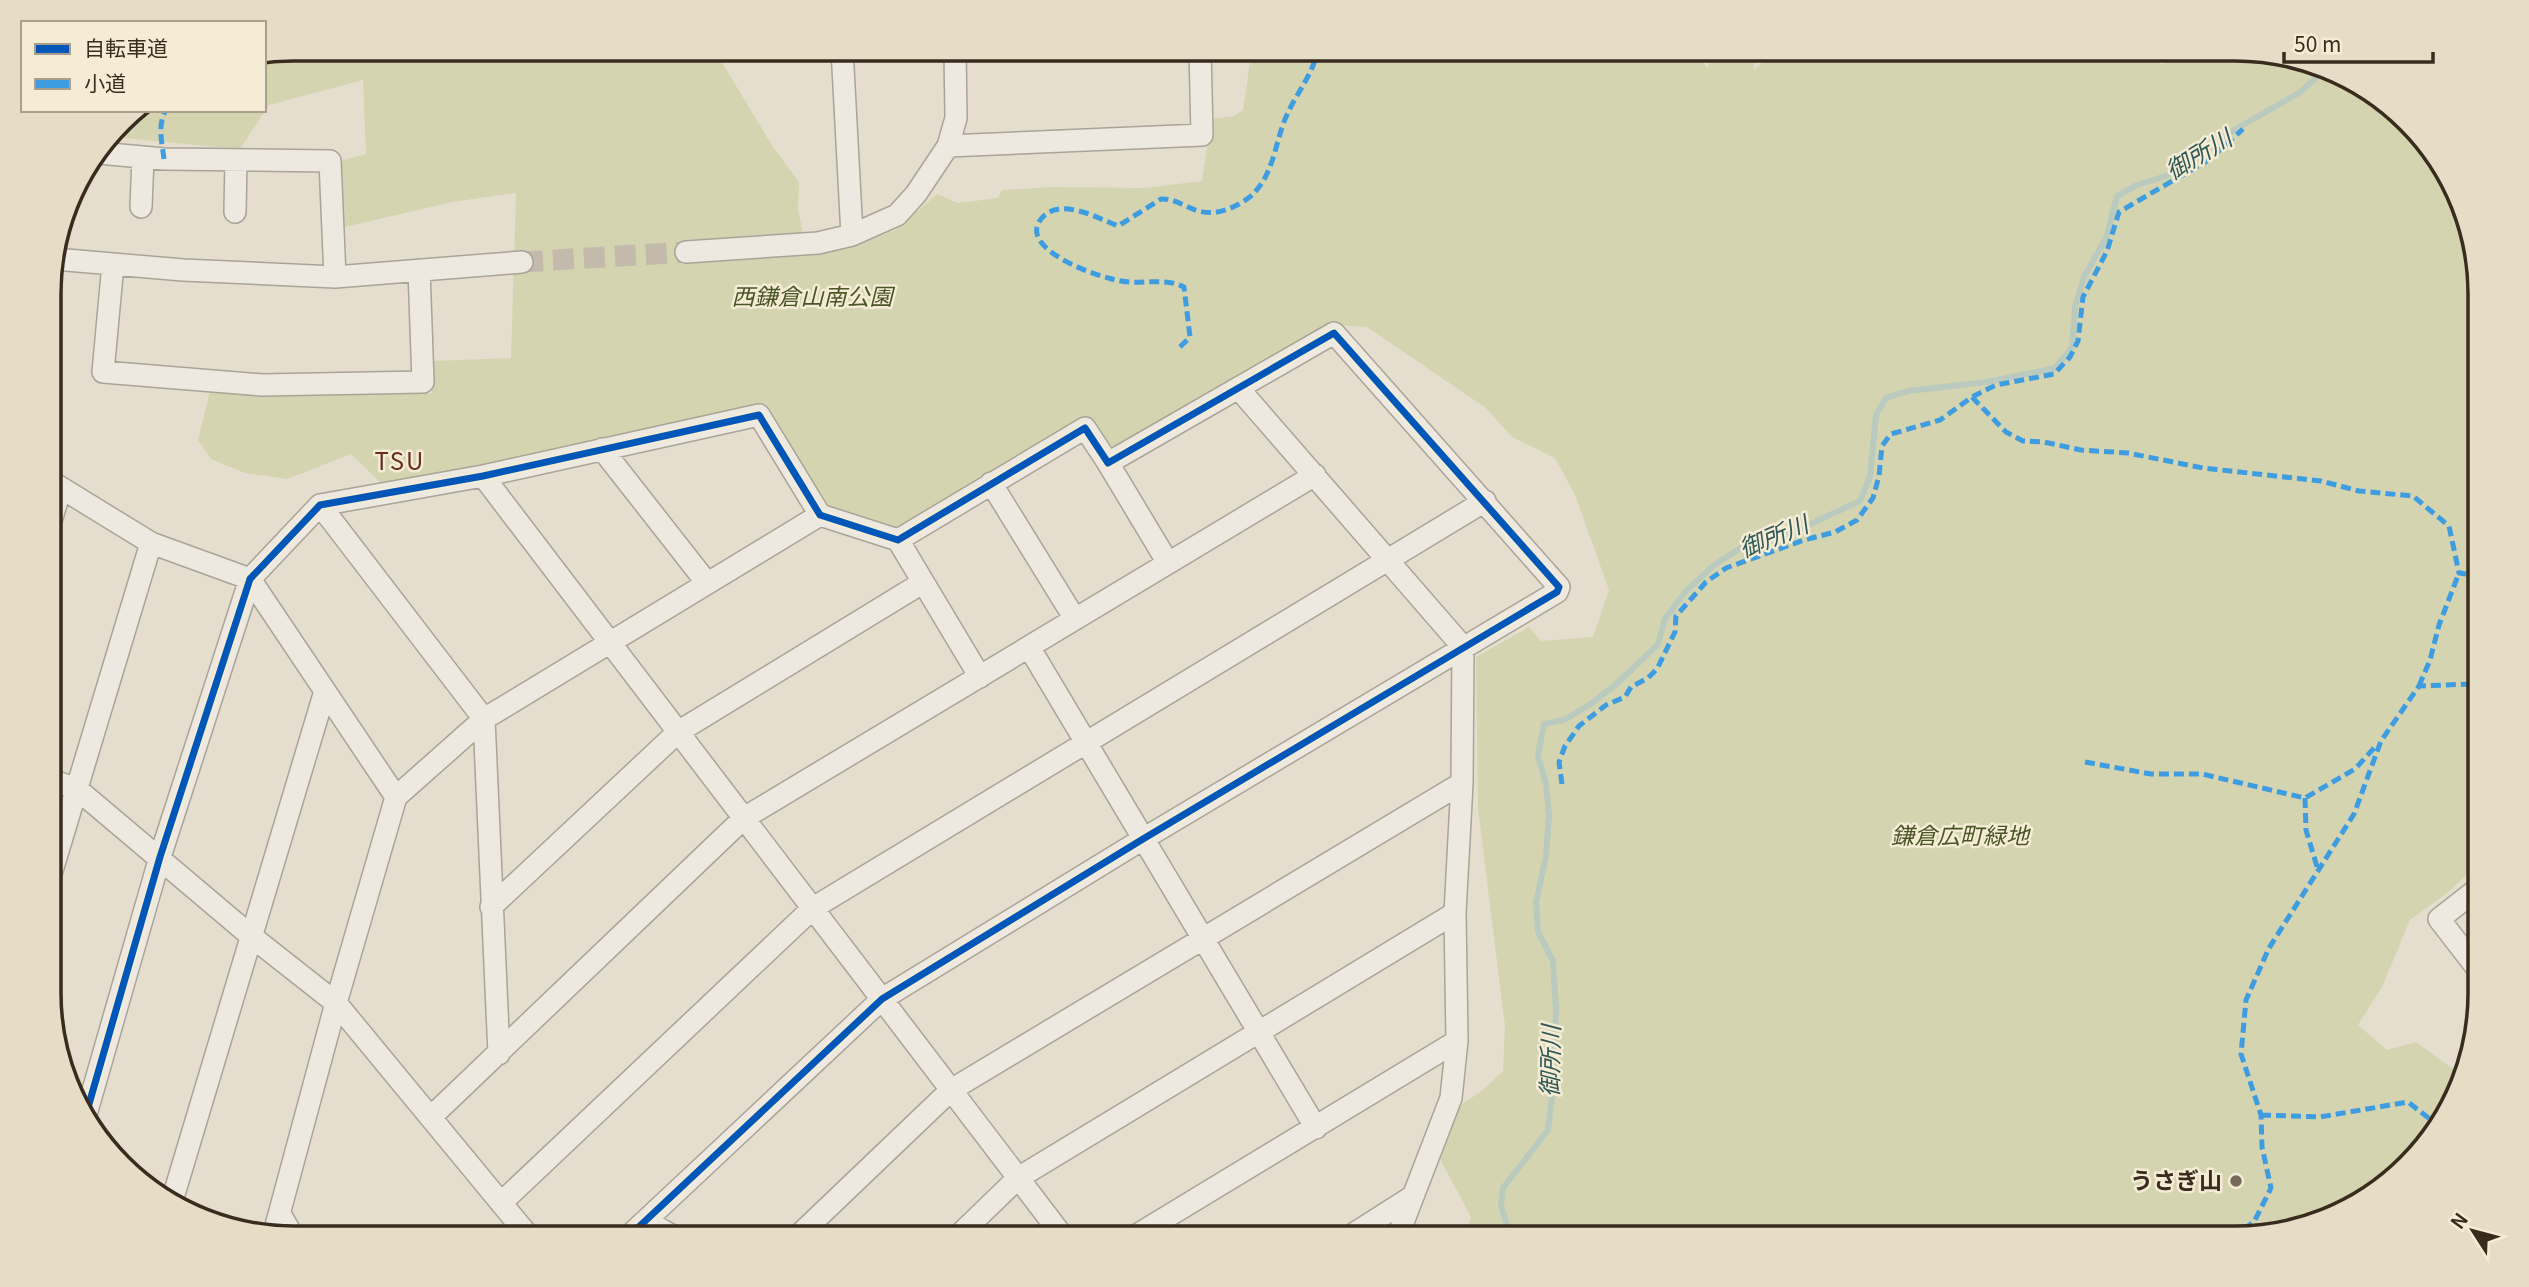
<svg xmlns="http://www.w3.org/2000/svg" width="2529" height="1287" viewBox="0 0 2529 1287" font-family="Georgia,'Noto Sans JP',serif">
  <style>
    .green { fill: #d4d4b1 }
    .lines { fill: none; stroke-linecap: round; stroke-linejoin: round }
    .stream { stroke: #bacabf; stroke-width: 6 }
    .minor-tunnel { stroke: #c3baab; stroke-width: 21; stroke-dasharray: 21 10; stroke-linecap: butt }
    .minor-casing { stroke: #aaa397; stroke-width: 24 }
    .minor { stroke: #ede9e0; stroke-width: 21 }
    .quiet { stroke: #3e9ce0; stroke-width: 5; stroke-dasharray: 10 5; stroke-linecap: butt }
    .cycleway-casing { stroke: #f5ecd5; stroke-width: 11 }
    .cycleway { stroke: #0057b8; stroke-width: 7 }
    .poi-dot { fill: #756a5c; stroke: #f5ecd5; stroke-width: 2.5 }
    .labels { text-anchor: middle; stroke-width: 5; stroke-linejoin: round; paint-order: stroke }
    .park-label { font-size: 23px; font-style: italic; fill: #495526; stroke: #f5ecd5 }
    .poi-label { font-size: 23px; font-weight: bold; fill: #392c1f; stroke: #f5ecd5; text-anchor: end }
    .water-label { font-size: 24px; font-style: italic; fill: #2f5856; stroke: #f5ecd5 }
    .neighbourhood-label { font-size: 24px; letter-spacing: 2px; fill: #652e1f; stroke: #f5ecd5 }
    .rim { fill: none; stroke: #392c1f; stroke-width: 3.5 }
  </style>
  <rect width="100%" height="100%" fill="#e5dece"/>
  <path class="green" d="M 294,49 L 714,49 L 773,147 L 799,182 L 798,211 L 808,253 L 849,248 L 896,230 L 937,194 L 958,203 L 998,198 L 1002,190 L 1053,187 L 1145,188 L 1202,181 L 1211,119 L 1234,116 L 1243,110 L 1252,49 L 1690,49 L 1708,68 L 1714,49 L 1753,49 L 1754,70 L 1777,49 L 2157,49 L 2161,65 L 2186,49 L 2235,49 L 2343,74 L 2438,158 L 2478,263 L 2480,863 L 2446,894 L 2410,920 L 2382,987 L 2358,1025 L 2387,1050 L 2416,1042 L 2456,1071 L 2462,1070 L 2455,1101 L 2371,1197 L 2250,1237 L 1464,1238 L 1471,1217 L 1440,1159 L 1461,1105 L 1483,1090 L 1503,1071 L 1505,1026 L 1478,809 L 1476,657 L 1529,627 L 1541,641 L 1593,637 L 1609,590 L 1575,495 L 1555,458 L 1512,437 L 1486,408 L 1367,327 L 1331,325 L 1117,447 L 1109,445 L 1094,426 L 903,527 L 890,527 L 825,506 L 762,404 L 479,472 L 383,485 L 351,454 L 287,479 L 245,473 L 211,459 L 198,440 L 210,391 L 432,393 L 433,361 L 511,358 L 516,193 L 452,202 L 345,227 L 340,161 L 366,154 L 363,80 L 269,105 L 240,149 L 112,137 L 132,110 L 264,110 L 264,55 Z"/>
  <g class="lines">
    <path class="stream" d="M 1507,1238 L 1509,1231 L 1501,1206 L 1503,1188 L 1548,1130 L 1553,1087 L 1556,1009 L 1553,961 L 1538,932 L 1536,903 L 1546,855 L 1549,815 L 1546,784 L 1538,755 L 1544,724 L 1564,720 L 1589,705 L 1614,686 L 1647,655 L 1658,644 L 1665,619 L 1686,591 L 1713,566 L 1742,547 L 1780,538 L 1860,501 L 1870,477 L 1876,415 L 1886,398 L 1908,391 L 1987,382 L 2055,368 L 2072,348 L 2075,307 L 2084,277 L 2107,236 L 2117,196 L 2137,185 L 2166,176 L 2200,156 L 2234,130 L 2299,93 L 2315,79 L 2319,69"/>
    <path class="minor-tunnel" d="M 522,262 L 686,252"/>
    <defs>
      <path id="minor" d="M 842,49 L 852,235
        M 948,146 L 1202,135 L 1200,49
        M 99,153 L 164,159 L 330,161 L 335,277
        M 141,207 L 143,157
        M 235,212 L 236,160
        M 686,252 L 818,243 L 852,235 L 897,215 L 916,194 L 948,146 L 956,118 L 955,49
        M 55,259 L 183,270 L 335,277 L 522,262
        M 113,264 L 103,372 L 262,385 L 423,382 L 419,270
        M 1239,389 L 1463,647 L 1462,783 L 1455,913 L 1457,1041 L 1451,1098 L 1397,1238
        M 602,449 L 707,583
        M 1108,463 L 1168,563
        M 483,476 L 1064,1238
        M 50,481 L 151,543 L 250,579 L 396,797
        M 991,483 L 1075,619
        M 320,505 L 484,719 L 499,1054
        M 50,524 L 61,488
        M 898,540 L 980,677
        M 1029,647 L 1316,1128
        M 51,780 L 77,789 L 251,936 L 336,1003 L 530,1238
        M 51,874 L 151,543
        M 2480,887 L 2439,919 L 2480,972
        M 491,907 L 678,732 L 922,583
        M 87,1111 L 160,857 L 250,579 L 320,505 L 483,476 L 759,415 L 820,515 L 898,540 L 1085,428 L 1108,463 L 1334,333 L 1559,587 L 1557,592 L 1143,839 L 882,999 L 627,1238
        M 431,1117 L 744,818 L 1315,475
        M 172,1201 L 325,691
        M 501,1203 L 813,908 L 1485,501
        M 280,1214 L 294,1238
        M 646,1221 L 676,1238
        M 274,1233 L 336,1003 L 396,797 L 484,719 L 820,515
        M 796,1238 L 951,1090 L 1462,783
        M 956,1238 L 1018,1178 L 1455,913
        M 1132,1238 L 1457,1041
        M 1347,1238 L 1413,1196"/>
    </defs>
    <use href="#minor" class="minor-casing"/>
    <use href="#minor" class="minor"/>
    <path class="quiet" d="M 124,121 L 135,116 L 141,110
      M 164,159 C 162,142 157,125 166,110
      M 1180,347 L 1190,337 L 1184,287 C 1164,277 1142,285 1121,281 C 1100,278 1022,251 1039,222 C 1056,194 1097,218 1118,226 L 1161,199 C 1181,198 1192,216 1217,212 C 1230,210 1247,201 1255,192 C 1273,172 1275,146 1284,122 C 1293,97 1313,76 1318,49
      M 1972,397 L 2006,432 L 2023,441 L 2044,442 L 2081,450 L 2128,453 L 2203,468 L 2321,481 L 2359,491 L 2413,496 L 2449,526 L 2459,573 L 2479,576
      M 2419,686 L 2430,660 L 2439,625 L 2459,573
      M 2085,762 L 2151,774 L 2202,774 L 2305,798 L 2355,769 L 2375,747
      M 1562,784 L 1559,762 L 1565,746 L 1579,726 L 1606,705 L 1625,697 L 1631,687 L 1648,678 L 1657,669 L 1675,632 L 1676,616 L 1706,582 L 1726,568 L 1804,540 L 1835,532 L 1857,520 L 1873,498 L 1879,476 L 1882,446 L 1891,434 L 1940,420 L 1972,397 L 1996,385 L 2054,374 L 2070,357 L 2078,341 L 2083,297 L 2107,251 L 2119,212 L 2210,159 L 2243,129
      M 2305,798 L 2306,830 L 2318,870
      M 2261,1115 L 2320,1117 L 2408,1102 L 2435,1123
      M 2231,1237 L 2254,1222 L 2271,1188 L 2262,1147 L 2261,1115 L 2241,1054 L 2246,1000 L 2269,948 L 2354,814 L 2381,741 L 2419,686 L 2472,684 L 2479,680"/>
    <defs>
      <path id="cycleway" d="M 87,1111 L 160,857 L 250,579 L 320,505 L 483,476 L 759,415 L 820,515 L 898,540 L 1085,428 L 1108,463 L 1334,333 L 1559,587 L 1557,592 L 1143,839 L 882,999 L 627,1238"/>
    </defs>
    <use href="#cycleway" class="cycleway-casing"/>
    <use href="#cycleway" class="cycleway"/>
  </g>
  <circle class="poi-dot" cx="2236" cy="1181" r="7"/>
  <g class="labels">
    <g class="park-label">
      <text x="812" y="305">西鎌倉山南公園</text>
      <text x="1960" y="844">鎌倉広町緑地</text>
    </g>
    <g class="poi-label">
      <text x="2222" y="1189">うさぎ山</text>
    </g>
    <g class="water-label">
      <text transform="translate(2199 155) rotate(-31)" y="8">御所川</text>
      <text transform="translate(1774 537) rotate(-22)" y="8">御所川</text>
      <text transform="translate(1551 1061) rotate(-89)" y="8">御所川</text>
    </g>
    <g class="neighbourhood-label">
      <text x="400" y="470">TSU</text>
    </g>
  </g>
  <path d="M0 0H2529V1287H0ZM294 61H2235A233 233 0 0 1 2468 294V993A233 233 0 0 1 2235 1226H294A233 233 0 0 1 61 993V294A233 233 0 0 1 294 61Z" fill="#e6ddc6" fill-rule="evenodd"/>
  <path class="rim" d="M294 61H2235A233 233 0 0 1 2468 294V993A233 233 0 0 1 2235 1226H294A233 233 0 0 1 61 993V294A233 233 0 0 1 294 61Z"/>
  <rect x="21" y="21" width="245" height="91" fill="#f5ecd5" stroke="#aa9f8c" stroke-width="2"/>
  <rect x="35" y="44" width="35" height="10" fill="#0057b8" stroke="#aa9f8c" stroke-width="2"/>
  <text x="84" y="56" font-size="21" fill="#392c1f">自転車道</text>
  <rect x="35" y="79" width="35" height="10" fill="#3e9ce0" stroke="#aa9f8c" stroke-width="2"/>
  <text x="84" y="91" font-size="21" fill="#392c1f">小道</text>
  <g transform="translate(2473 1231) rotate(306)" stroke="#f5ecd5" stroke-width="5" paint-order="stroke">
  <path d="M0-5L12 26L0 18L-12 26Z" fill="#392c1f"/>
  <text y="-10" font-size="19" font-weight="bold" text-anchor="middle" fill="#392c1f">N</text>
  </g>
  <path d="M2284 52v10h149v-10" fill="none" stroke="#392c1f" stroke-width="3.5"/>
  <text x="2294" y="52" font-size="21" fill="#392c1f" stroke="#f5ecd5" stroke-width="5" paint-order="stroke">50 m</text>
</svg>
